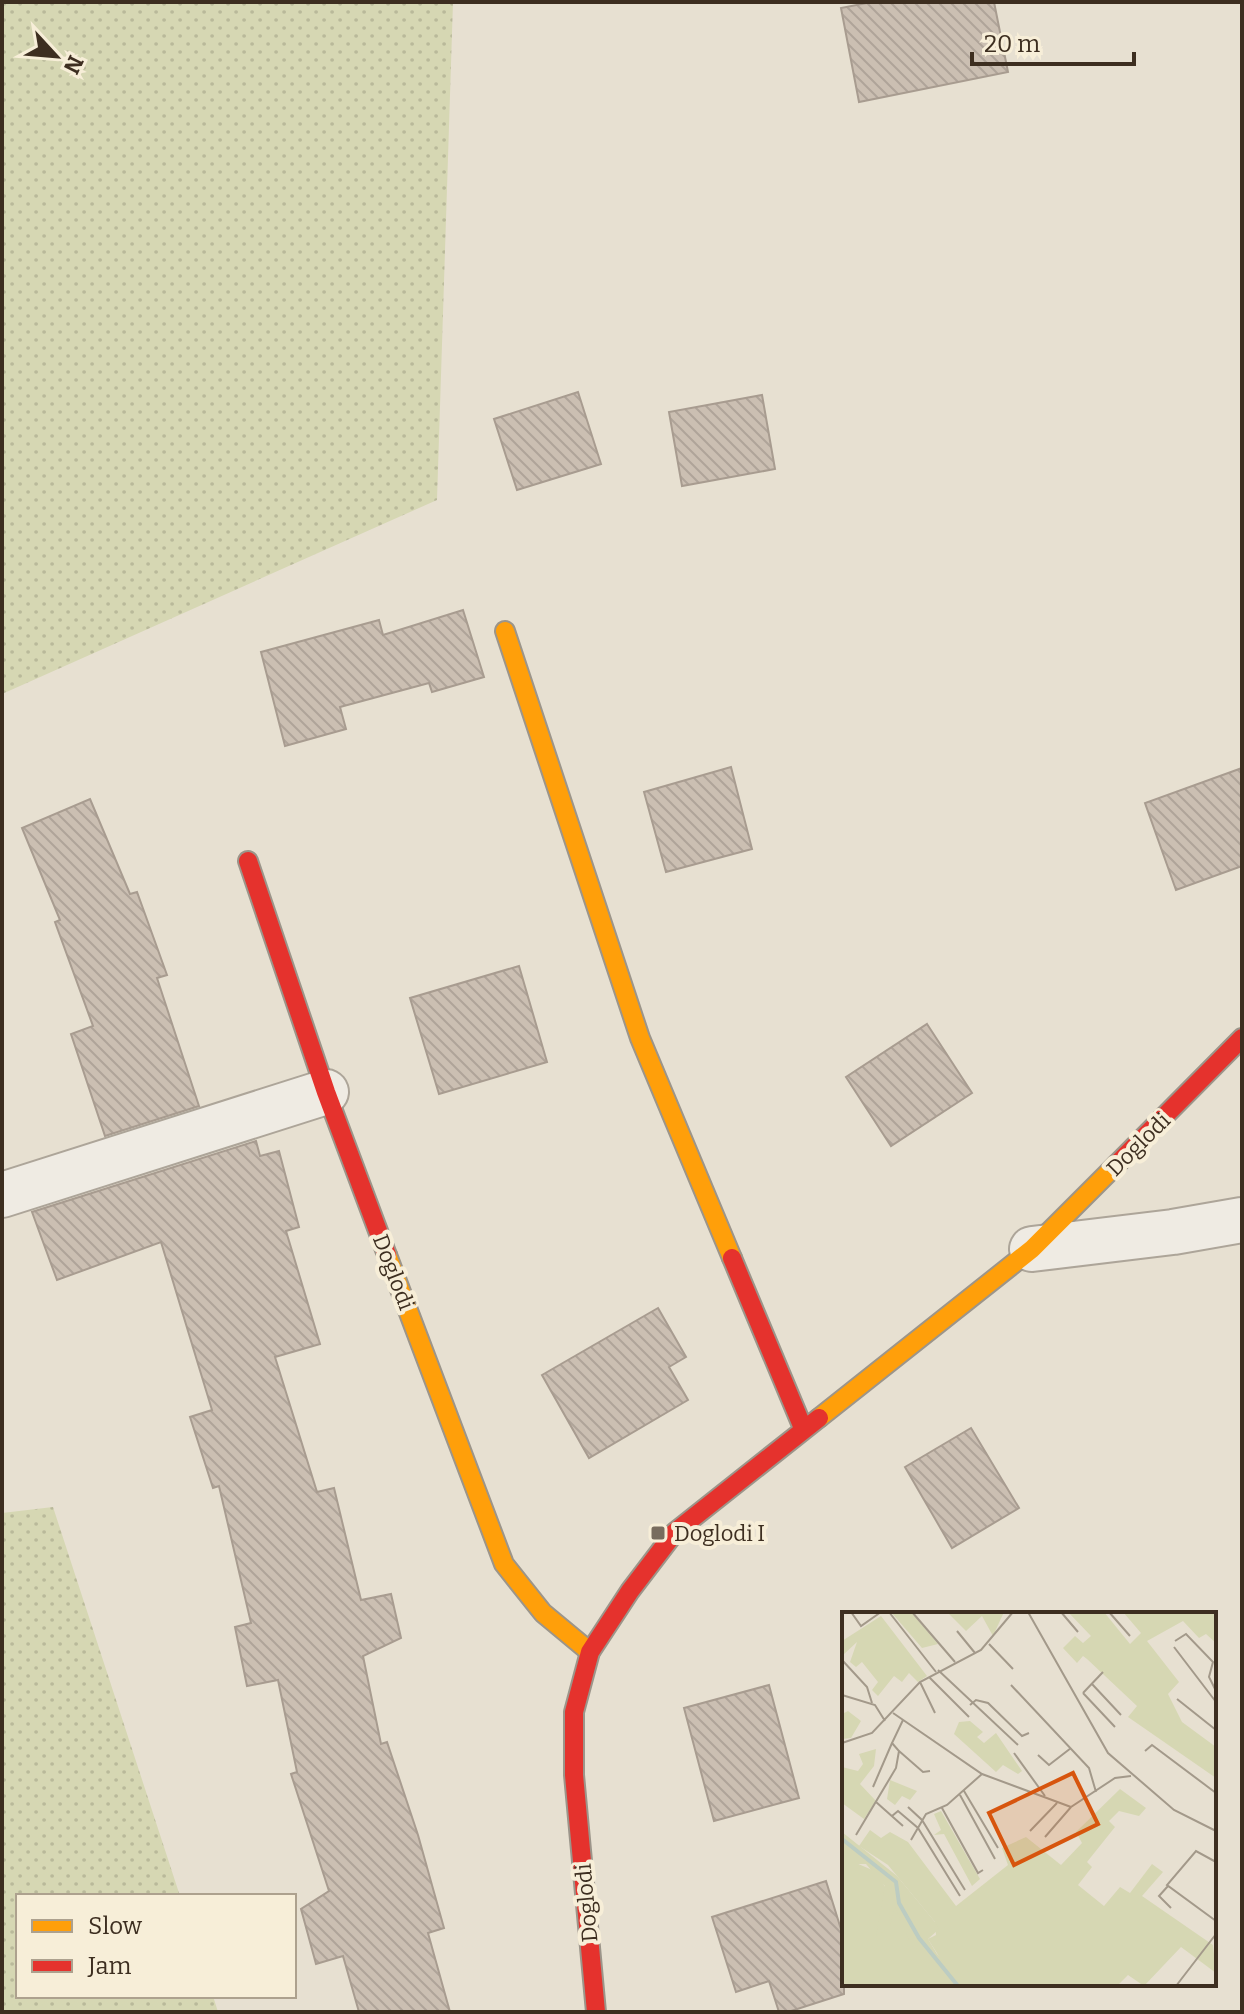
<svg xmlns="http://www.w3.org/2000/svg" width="1244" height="2014" viewBox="0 0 1244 2014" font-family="Bitter,serif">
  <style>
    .green { fill: url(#green-dots) }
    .building { fill: url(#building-back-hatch); stroke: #a89c90; stroke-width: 2 }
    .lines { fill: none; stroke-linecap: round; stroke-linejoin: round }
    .street-casing { stroke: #ada599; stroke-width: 48 }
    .slow-casing { stroke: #9c958a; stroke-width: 22 }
    .jam-casing { stroke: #9c958a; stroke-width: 22 }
    .street { stroke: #efebe3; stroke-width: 44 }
    .slow { stroke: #ff9f0a; stroke-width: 18 }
    .jam { stroke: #e5322d; stroke-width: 18 }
    .poi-dot { fill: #786c5e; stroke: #f7eed8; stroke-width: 3 }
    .labels { text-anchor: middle; stroke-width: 8; stroke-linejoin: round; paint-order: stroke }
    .street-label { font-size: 22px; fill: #3d2e20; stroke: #f7eed8 }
    .poi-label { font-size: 22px; fill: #3d2e20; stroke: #f7eed8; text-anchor: start }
    .inset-river { fill: none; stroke: #bcccc2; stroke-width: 4 }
    .inset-road { fill: none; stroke: #a3998a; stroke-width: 2 }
    .view { fill: #d7550e; fill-opacity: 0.15; stroke: #d7550e; stroke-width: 4 }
    .inset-edge { fill: none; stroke: #3d2e20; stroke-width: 4 }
  </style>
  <defs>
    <pattern id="green-dots" width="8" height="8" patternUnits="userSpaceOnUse" patternTransform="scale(2)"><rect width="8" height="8" fill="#d6d7b3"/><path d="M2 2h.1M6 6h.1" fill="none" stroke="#b9b99a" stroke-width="1.8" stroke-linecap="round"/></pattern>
    <pattern id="building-back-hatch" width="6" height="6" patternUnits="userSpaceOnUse" patternTransform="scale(2)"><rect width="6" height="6" fill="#cbbfb2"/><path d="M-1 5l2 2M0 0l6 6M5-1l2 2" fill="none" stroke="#afa499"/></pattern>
  </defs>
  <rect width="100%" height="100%" fill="#e7e0d1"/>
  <path class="green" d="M 2,2 L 453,2 L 437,500 L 2,694 Z
    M 53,1507 L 180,1896 L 18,1896 L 18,1996 L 213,1996 L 218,2012 L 2,2012 L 2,1513 Z"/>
  <path class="building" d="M 872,2 L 994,2 L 1008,72 L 859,102 L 841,8 Z
    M 578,392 L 601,464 L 517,490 L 494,419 Z
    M 762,395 L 775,469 L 682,486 L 669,412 Z
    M 463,610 L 484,677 L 432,692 L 429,683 L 340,707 L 346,729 L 285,746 L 261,652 L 379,620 L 383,635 Z
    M 731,767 L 752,849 L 666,872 L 644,792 Z
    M 1242,768 L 1242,866 L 1176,890 L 1145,803 Z
    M 90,799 L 130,894 L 137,892 L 167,975 L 157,978 L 199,1106 L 105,1136 L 71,1034 L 93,1026 L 55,922 L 60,920 L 22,828 Z
    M 519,966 L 547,1062 L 439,1094 L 410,998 Z
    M 927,1024 L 972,1093 L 891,1146 L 846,1077 Z
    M 256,1141 L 260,1156 L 279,1151 L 299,1227 L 286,1231 L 320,1344 L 275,1357 L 317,1492 L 334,1488 L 361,1600 L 391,1594 L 401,1638 L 363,1656 L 381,1744 L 387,1742 L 418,1835 L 444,1928 L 428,1933 L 450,2012 L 359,2012 L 343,1956 L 316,1964 L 301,1909 L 329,1891 L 291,1774 L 297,1772 L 278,1680 L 247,1686 L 235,1627 L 251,1623 L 219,1486 L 213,1488 L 190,1417 L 212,1410 L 161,1242 L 57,1280 L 32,1212 Z
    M 658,1308 L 686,1357 L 669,1367 L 688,1400 L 589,1458 L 542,1375 Z
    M 971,1428 L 1019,1508 L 952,1548 L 905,1467 Z
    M 769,1685 L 799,1798 L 714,1821 L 684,1708 Z
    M 826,1881 L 844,1939 L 844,1994 L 788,2012 L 779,2012 L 769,1981 L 736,1992 L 712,1917 Z"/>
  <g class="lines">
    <defs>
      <path id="street" d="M 2,1195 L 326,1092
        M 1032,1249 L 1173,1232 L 1242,1220"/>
      <path id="slow" d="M 505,631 L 640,1038 L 732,1258
        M 387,1255 L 504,1564 L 543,1613 L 590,1652
        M 819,1418 L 1032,1249 L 1116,1165"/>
      <path id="jam" d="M 248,861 L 326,1092 L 387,1255
        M 1116,1165 L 1242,1038
        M 732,1258 L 803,1428
        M 596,2012 L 574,1775 L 574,1712 L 590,1652 L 630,1591 L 675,1532 L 819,1418"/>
    </defs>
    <use href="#street" class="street-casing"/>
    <use href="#slow" class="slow-casing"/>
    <use href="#jam" class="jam-casing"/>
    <use href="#street" class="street"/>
    <use href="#slow" class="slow"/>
    <use href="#jam" class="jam"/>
  </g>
  <rect class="poi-dot" x="650" y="1525" width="16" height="16" rx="4"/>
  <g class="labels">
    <g class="street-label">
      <text transform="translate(1138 1144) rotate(-45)" y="8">Doglodi</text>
      <text transform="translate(394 1272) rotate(69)" y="8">Doglodi</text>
      <text transform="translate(586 1903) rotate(-95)" y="8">Doglodi</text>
    </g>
    <g class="poi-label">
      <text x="674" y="1541">Doglodi I</text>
    </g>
  </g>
  <g transform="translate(842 1612)">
    <rect width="374" height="374" fill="#e7e0d1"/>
    <path d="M 49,0 L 69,0 L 96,32 L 80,36 ZM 105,0 L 162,0 L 151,24 L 140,4 L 124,19 ZM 226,0 L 262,0 L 288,32 L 299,21 L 281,0 L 374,0 L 374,31 L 364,22 L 357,26 L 341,9 L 305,29 L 337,70 L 326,82 L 340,110 L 374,135 L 374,166 L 286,105 L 295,94 L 245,47 L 241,44 L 235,51 L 221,36 L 233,24 L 241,31 L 249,24 ZM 39,4 L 85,64 L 76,70 L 67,61 L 60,70 L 52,64 L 36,84 L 30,78 L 36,70 L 20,50 L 14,55 L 8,50 L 15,30 L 1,43 L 0,29 ZM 6,99 L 19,109 L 9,126 L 0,127 L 0,102 ZM 128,109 L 141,120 L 135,125 L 142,131 L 154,121 L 180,159 L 176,162 L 161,153 L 154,160 L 112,122 L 117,110 ZM 34,137 L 32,154 L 18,172 L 34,189 L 22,207 L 0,191 L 0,155 L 16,159 L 21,152 L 17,142 ZM 48,168 L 75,179 L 68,188 L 60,184 L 53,193 L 45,187 ZM 278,177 L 304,196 L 297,204 L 277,199 L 267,209 L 273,215 L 245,250 L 250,255 L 236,273 L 262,294 L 278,275 L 288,281 L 310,252 L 321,260 L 300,284 L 371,333 L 374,361 L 339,335 L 302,374 L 286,363 L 275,374 L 128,374 L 105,357 L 86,327 L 94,323 L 93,310 L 46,253 L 17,234 L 28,218 L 39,226 L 48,220 L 66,230 L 114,294 L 166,253 L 160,236 L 184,225 L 219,253 L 240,231 L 234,220 ZM 99,199 L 138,267 L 130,274 L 102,222 L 92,223 L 99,218 L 92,202 ZM 0,245 L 35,260 L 66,317 L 106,374 L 0,374 Z" fill="#d6d7b3"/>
    <path d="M 0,220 L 55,264 L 93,310 L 97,317 L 86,327 L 95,342 L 128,374 L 105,374 L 67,328 L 53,295 L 48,315 L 34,324 L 43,274 L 24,252 L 2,252 Z" fill="#d6d7b3"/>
    <path class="inset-river" d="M 0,227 L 54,270 L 57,291 L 77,326 L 116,374"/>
    <path class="inset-road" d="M 9,0 L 19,14 L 39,0M 47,0 L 94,60M 70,0 L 113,50M 186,0 L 266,141 L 332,198 L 374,219M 219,0 L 236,20M 267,0 L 288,24M 115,19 L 133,41M 333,29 L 344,22 L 371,50 L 367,65 L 374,79M 147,32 L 171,57M 332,35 L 374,90M 0,48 L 25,75 L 30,91M 96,58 L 176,133M 87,65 L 127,105M 78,70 L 93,101M 250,72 L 279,103M 169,73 L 247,156 L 254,180M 241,81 L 273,115M 241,81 L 261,60M 0,83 L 33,93 L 43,109M 335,87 L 374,118M 128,93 L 134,88 L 146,91 L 180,124 L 187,121M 51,101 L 140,162 L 229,195M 0,131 L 30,121 L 78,70 L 139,38 L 171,0M 57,139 L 81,160 L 88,159M 303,139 L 310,133 L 374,181M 172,141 L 203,184M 196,143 L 207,153 L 229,136M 31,175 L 50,131M 122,179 L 156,236M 118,183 L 153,247M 34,190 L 61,214M 66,195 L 80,208 L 123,278M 100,196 L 136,261 L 141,258M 50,204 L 56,199 L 76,216 L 118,284M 188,219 L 215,191M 14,223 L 54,156 L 57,139 L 50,131 L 61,108M 203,225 L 229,195 L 273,166 L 289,164M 69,228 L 84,202 L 105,193 L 140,162M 374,250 L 354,239 L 325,273 L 374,309M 326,274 L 317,284 L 329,296M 334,374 L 374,322"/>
    <path class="view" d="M 231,161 L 256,212 L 172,253 L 147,201 Z"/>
    <rect width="374" height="374" class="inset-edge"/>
  </g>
  <rect width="1244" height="2014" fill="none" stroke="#3d2e20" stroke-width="8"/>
  <rect x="16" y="1894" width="280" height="104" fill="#f7eed8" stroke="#ada18e" stroke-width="2"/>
  <rect x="32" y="1920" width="40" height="12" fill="#ff9f0a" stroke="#ada18e" stroke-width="2"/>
  <text x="88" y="1934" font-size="24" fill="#3d2e20">Slow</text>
  <rect x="32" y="1960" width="40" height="12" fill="#e5322d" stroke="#ada18e" stroke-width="2"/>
  <text x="88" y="1974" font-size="24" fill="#3d2e20">Jam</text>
  <g transform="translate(56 56) rotate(116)" stroke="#f7eed8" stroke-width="6" paint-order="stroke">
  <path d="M0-6L14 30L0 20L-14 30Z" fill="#3d2e20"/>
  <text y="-12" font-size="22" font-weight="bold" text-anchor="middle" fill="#3d2e20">N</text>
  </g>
  <path d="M972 52v12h162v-12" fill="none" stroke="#3d2e20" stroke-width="4"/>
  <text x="984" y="52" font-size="24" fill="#3d2e20" stroke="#f7eed8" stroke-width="6" paint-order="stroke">20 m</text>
</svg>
